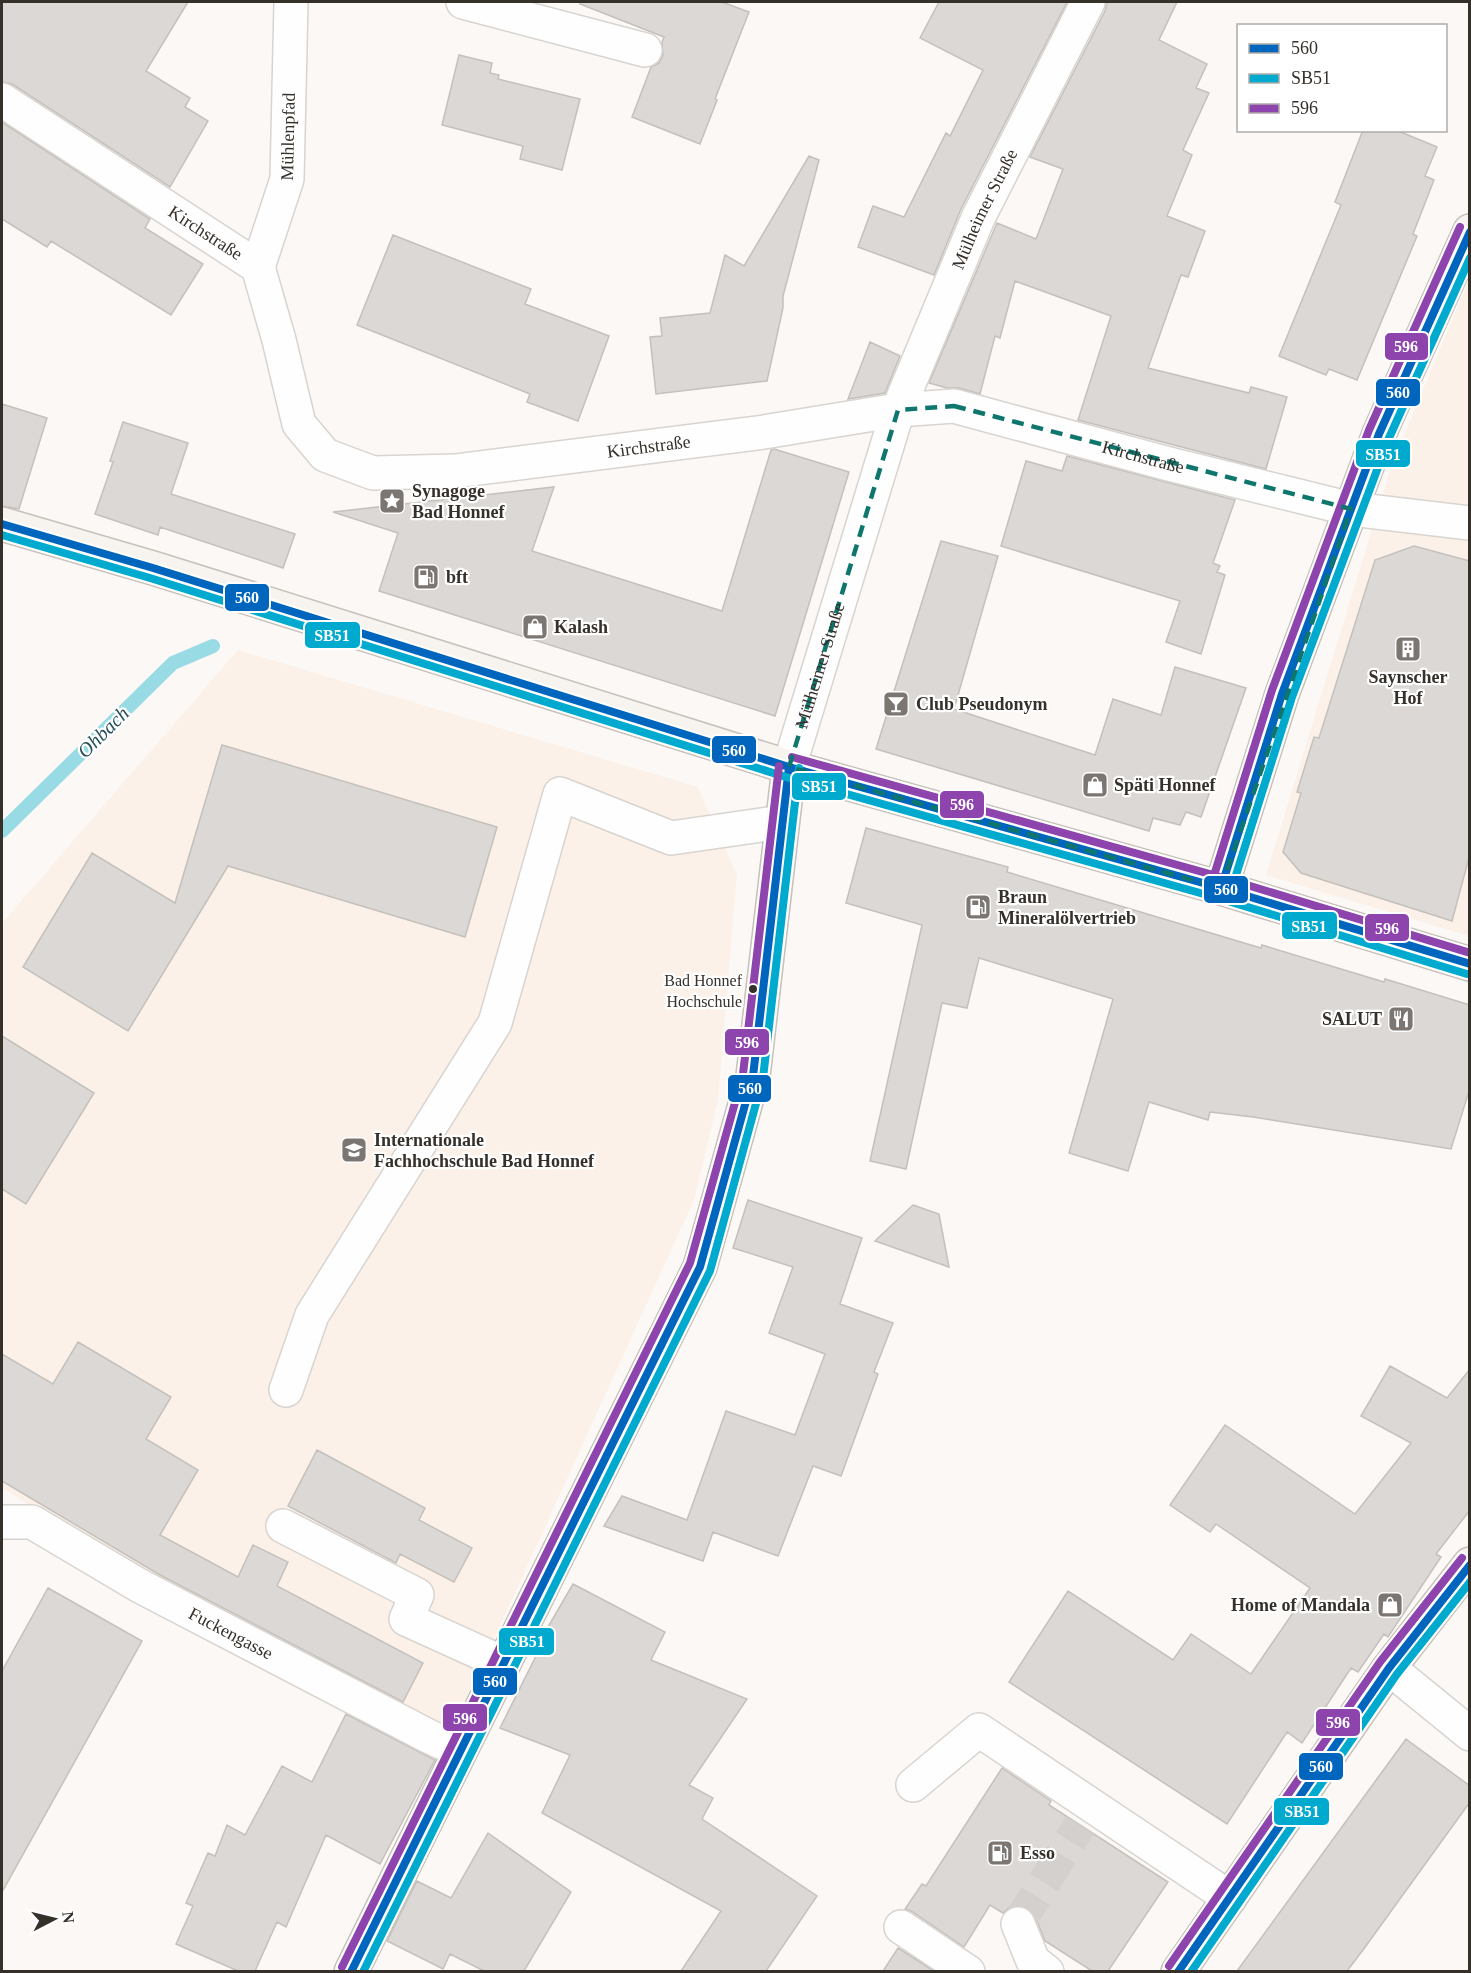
<svg xmlns="http://www.w3.org/2000/svg" width="1471" height="1973" viewBox="0 0 1471 1973" font-family="'Times New Roman',serif">
  <style>
    .built { fill: #fcf1e8 }
    .lines { fill: none; stroke-linecap: round; stroke-linejoin: round }
    .stream { stroke: #99dbe4; stroke-width: 14 }
    .building { fill: #dcd8d5; stroke: #c4c0bc; stroke-width: 1.5 }
    .minor-tunnel { stroke: #d4d0cd; stroke-width: 33; stroke-dasharray: 33 16; stroke-linecap: butt }
    .minor-casing { stroke: #d8d4d0; stroke-width: 36 }
    .major-casing { stroke: #c8c0ba; stroke-width: 36 }
    .minor { stroke: #fefefe; stroke-width: 33 }
    .major { stroke: #f7f3ef; stroke-width: 33 }
    .bus-1-casing { stroke: #fff; stroke-width: 12 }
    .bus-2-casing { stroke: #fff; stroke-width: 12 }
    .bus-3-casing { stroke: #fff; stroke-width: 12 }
    .bus-1 { stroke: #0065bd; stroke-width: 8 }
    .bus-2 { stroke: #00a9ce; stroke-width: 8 }
    .bus-3 { stroke: #8e44ad; stroke-width: 8 }
    .marked { fill: none; stroke: #0f766e; stroke-width: 4.5; stroke-dasharray: 12 8; stroke-linejoin: round }
    .bus-dot { fill: #36302b; stroke: #fff; stroke-width: 2 }
    .labels { text-anchor: middle; stroke-width: 4.5; stroke-linejoin: round; paint-order: stroke }
    .bus-label { font-size: 16px; fill: #36302b; stroke: #fff; text-anchor: end }
    .street-label { font-size: 18px; fill: #36302b; stroke: #fff }
    .poi-label { font-size: 18px; font-weight: bold; fill: #36302b; stroke: #fff; text-anchor: start }
    .water-label { font-size: 20px; font-style: italic; fill: #275259; stroke: #fff }
    .line-badge { stroke: #fff; stroke-width: 2 }
    .badge-label { font-size: 16px; text-anchor: middle; font-weight: bold; fill: #fff }
  </style>
  <rect width="100%" height="100%" fill="#fbf8f6"/>
  <path class="built" d="M 1469,280 L 1469,936 L 1266,875 L 1392,464 Z
    M 238,650 L 698,787 L 737,875 L 718,1100 L 694,1200 L 448,1740 L 149,1580 L 2,1488 L 2,923 Z"/>
  <g class="lines">
    <path class="stream" d="M 2,831 L 173,663 L 213,646"/>
  </g>
  <path class="building" d="M 2,2 L 188,2 L 146,71 L 190,98 L 185,107 L 208,121 L 170,187 L 12,84 L 2,82 Z
    M 580,2 L 722,2 L 749,12 L 715,99 L 717,100 L 700,144 L 632,117 L 651,67 L 659,63 L 663,55 L 662,42 L 664,37 L 580,4 Z
    M 939,2 L 1067,2 L 961,209 L 934,275 L 858,247 L 873,206 L 904,217 L 946,133 L 950,136 L 983,70 L 920,38 Z
    M 1107,2 L 1177,2 L 1159,40 L 1207,64 L 1196,88 L 1209,93 L 1183,150 L 1192,155 L 1167,216 L 1205,231 L 1188,277 L 1181,275 L 1148,368 L 1249,393 L 1251,387 L 1287,397 L 1266,469 L 1078,420 L 1111,316 L 1015,281 L 1000,338 L 995,336 L 980,394 L 959,388 L 947,388 L 929,383 L 997,223 L 1036,239 L 1063,169 L 1030,157 L 1105,11 Z
    M 459,55 L 492,63 L 490,73 L 499,75 L 498,79 L 580,99 L 562,170 L 520,159 L 523,146 L 442,125 Z
    M 2,122 L 150,219 L 145,228 L 203,264 L 171,315 L 51,241 L 47,247 L 2,219 Z
    M 1363,130 L 1396,130 L 1437,147 L 1425,176 L 1434,180 L 1413,234 L 1417,236 L 1357,380 L 1329,369 L 1326,375 L 1279,356 L 1341,205 L 1335,202 Z
    M 809,156 L 819,160 L 783,296 L 783,308 L 767,381 L 656,394 L 650,337 L 662,336 L 660,318 L 710,313 L 725,255 L 744,266 Z
    M 393,235 L 531,289 L 525,304 L 609,336 L 578,421 L 527,402 L 530,394 L 357,325 Z
    M 870,342 L 900,356 L 885,393 L 848,399 Z
    M 2,404 L 47,418 L 19,509 L 2,506 Z
    M 123,422 L 188,443 L 171,494 L 295,534 L 283,568 L 160,527 L 158,535 L 95,514 L 113,462 L 110,461 Z
    M 774,449 L 849,472 L 775,716 L 379,591 L 398,533 L 333,512 L 554,487 L 532,551 L 722,611 L 771,450 Z
    M 1067,456 L 1235,500 L 1213,563 L 1220,566 L 1217,572 L 1225,575 L 1201,654 L 1166,642 L 1180,601 L 1001,546 L 1026,461 L 1062,471 Z
    M 941,541 L 998,556 L 954,709 L 1095,755 L 1113,699 L 1161,715 L 1175,667 L 1246,688 L 1201,817 L 1186,812 L 1180,825 L 1153,818 L 1149,831 L 876,749 Z
    M 1414,546 L 1470,561 L 1470,854 L 1452,921 L 1301,873 L 1283,852 L 1301,793 L 1297,792 L 1314,737 L 1319,738 L 1375,560 Z
    M 222,745 L 497,827 L 465,937 L 228,866 L 128,1031 L 23,967 L 92,853 L 175,903 Z
    M 866,828 L 1008,867 L 1007,872 L 1261,948 L 1262,945 L 1384,982 L 1385,979 L 1470,1005 L 1470,1088 L 1451,1149 L 1253,1117 L 1210,1112 L 1208,1120 L 1149,1102 L 1128,1171 L 1069,1153 L 1113,999 L 979,958 L 967,1008 L 942,1003 L 906,1169 L 870,1161 L 922,925 L 846,903 Z
    M 2,1036 L 94,1093 L 26,1204 L 2,1189 Z
    M 748,1200 L 862,1238 L 840,1304 L 893,1323 L 874,1372 L 878,1374 L 841,1476 L 813,1466 L 778,1556 L 713,1532 L 703,1561 L 604,1526 L 622,1496 L 687,1520 L 726,1411 L 795,1435 L 825,1354 L 769,1333 L 793,1267 L 733,1248 Z
    M 913,1205 L 939,1214 L 949,1267 L 875,1241 Z
    M 78,1342 L 171,1397 L 146,1439 L 198,1470 L 160,1535 L 238,1577 L 253,1545 L 288,1562 L 277,1586 L 423,1663 L 403,1702 L 160,1575 L 2,1481 L 2,1354 L 53,1384 Z
    M 1390,1366 L 1447,1398 L 1470,1369 L 1470,1510 L 1436,1554 L 1441,1557 L 1388,1637 L 1384,1634 L 1358,1672 L 1351,1668 L 1302,1743 L 1287,1732 L 1227,1824 L 1009,1682 L 1068,1591 L 1173,1660 L 1191,1634 L 1251,1674 L 1310,1588 L 1216,1524 L 1210,1532 L 1170,1505 L 1225,1425 L 1355,1514 L 1411,1443 L 1361,1416 Z
    M 317,1450 L 425,1508 L 419,1520 L 472,1548 L 454,1582 L 400,1554 L 396,1563 L 288,1506 Z
    M 573,1584 L 665,1632 L 651,1660 L 747,1699 L 689,1785 L 713,1798 L 702,1819 L 817,1896 L 766,1971 L 681,1971 L 721,1911 L 542,1813 L 570,1755 L 500,1728 L 550,1628 L 548,1627 Z
    M 48,1588 L 142,1641 L 2,1892 L 2,1671 Z
    M 346,1714 L 435,1760 L 380,1864 L 326,1835 L 286,1927 L 277,1922 L 255,1971 L 238,1971 L 176,1944 L 193,1906 L 186,1903 L 208,1853 L 215,1856 L 227,1825 L 245,1835 L 282,1766 L 312,1782 Z
    M 1406,1739 L 1470,1786 L 1470,1802 L 1363,1950 L 1347,1971 L 1237,1971 Z
    M 1002,1768 L 1051,1801 L 1049,1805 L 1168,1882 L 1108,1971 L 1092,1971 L 1045,1941 L 1035,1916 L 1030,1910 L 1021,1906 L 1010,1907 L 1003,1913 L 990,1905 L 964,1947 L 911,1911 L 905,1909 L 922,1884 L 926,1886 Z
    M 488,1833 L 571,1892 L 524,1971 L 484,1971 L 450,1954 L 443,1969 L 387,1941 L 417,1881 L 451,1898 Z
    M 898,1948 L 934,1971 L 883,1971 Z"/>
  <g class="lines">
    <path class="minor-tunnel" d="M 1018,1924 L 1080,1825"/>
    <defs>
      <g id="minor">
        <path d="M 463,2 L 645,50"/>
        <path id="s1" d="M 2,100 L 258,267 L 279,340 L 299,424 L 325,455 L 373,473 L 455,471 L 764,432 L 898,410 L 954,406 L 1165,463 L 1351,509 L 1470,523"/>
        <path id="s2" d="M 258,267 L 287,179 L 291,2"/>
        <path id="s3" d="M 789,767 L 898,410 L 978,218 L 1088,2"/>
        <path d="M 286,1390 L 312,1315 L 495,1023 L 560,794 L 671,838 L 782,822"/>
        <path id="s4" d="M 2,1522 L 32,1522 L 140,1586 L 428,1736 L 460,1751"/>
        <path d="M 283,1526 L 417,1595 L 406,1619 L 503,1663"/>
        <path d="M 1389,1668 L 1470,1734"/>
        <path d="M 913,1785 L 979,1730 L 1230,1898"/>
        <path d="M 1018,1924 L 1033,1961 L 1047,1972"/>
        <path d="M 901,1927 L 968,1972"/>
      </g>
      <path id="major" d="M 2,524 L 153,568 L 789,767 L 1221,888 L 1470,964
        M 1221,888 L 1282,694 L 1379,434 L 1470,231
        M 351,1972 L 700,1267 L 753,1076 L 789,767
        M 1178,1972 L 1389,1668 L 1470,1564"/>
    </defs>
    <use href="#minor" class="minor-casing"/>
    <use href="#major" class="major-casing"/>
    <use href="#minor" class="minor"/>
    <use href="#major" class="major"/>
    <defs>
      <path id="bus-1" d="M 2,524 L 153,568 L 789,767 L 1221,888 L 1470,964
        M 1221,888 L 1282,694 L 1379,434 L 1470,232
        M 351,1972 L 700,1267 L 753,1076 L 789,767
        M 1178,1972 L 1389,1668 L 1470,1565"/>
      <path id="bus-2" d="M 2,535 L 150,578 L 786,777 L 1218,898 L 1467,974
        M 1231,891 L 1292,697 L 1389,438 L 1470,258
        M 363,1972 L 710,1271 L 763,1078 L 799,768
        M 1191,1972 L 1397,1674 L 1470,1582"/>
      <path id="bus-3" d="M 792,757 L 1224,878 L 1470,953
        M 1211,885 L 1272,690 L 1369,430 L 1460,227
        M 1169,1966 L 1380,1662 L 1462,1558
        M 342,1967 L 690,1263 L 743,1074 L 779,766"/>
    </defs>
    <use href="#bus-1" class="bus-1-casing"/>
    <use href="#bus-2" class="bus-2-casing"/>
    <use href="#bus-3" class="bus-3-casing"/>
    <use href="#bus-1" class="bus-1"/>
    <use href="#bus-2" class="bus-2"/>
    <use href="#bus-3" class="bus-3"/>
  </g>
  <path class="marked" d="M 954,406 L 1351,509 L 1221,888 L 789,767 L 898,410 Z"/>
  <defs>
    <symbol id="sight-square" viewBox="-11 -11 22 22"><rect x="-9" y="-9" width="18" height="18" rx="4" fill="#7b7672" stroke="#fff"/><path d="M0-6L1.8-2.2L6-1.7L2.9 1.2L3.7 5.4L0 3.3L-3.7 5.4L-2.9 1.2L-6-1.7L-1.8-2.2Z" fill="#fff"/></symbol>
    <symbol id="fuel-square" viewBox="-11 -11 22 22"><rect x="-9" y="-9" width="18" height="18" rx="4" fill="#7b7672" stroke="#fff"/><path d="M-5.5-6h7V0h2V4h1.3V-2.5L3-4.5l.8-.8L6-3V5H2.5V1h-1V6h-7ZM-4.2-4.7v3.2H.2V-4.7Z" fill="#fff"/></symbol>
    <symbol id="shop-square" viewBox="-11 -11 22 22"><rect x="-9" y="-9" width="18" height="18" rx="4" fill="#7b7672" stroke="#fff"/><path d="M-5-2.5h2.3a2.7 3.5 0 0 1 5.4 0H5L5.5 6h-11ZM-1.5-2.5h3a1.5 2.3 0 0 0-3 0Z" fill="#fff"/></symbol>
    <symbol id="building-square" viewBox="-11 -11 22 22"><rect x="-9" y="-9" width="18" height="18" rx="4" fill="#7b7672" stroke="#fff"/><path d="M-4-6H4V6H1V3H-1V6H-4ZM-2.5-4.3h1.7v1.8h-1.7ZM.8-4.3h1.7v1.8H.8ZM-2.5-1h1.7V.8h-1.7ZM.8-1h1.7V.8H.8Z" fill="#fff"/></symbol>
    <symbol id="bar-square" viewBox="-11 -11 22 22"><rect x="-9" y="-9" width="18" height="18" rx="4" fill="#7b7672" stroke="#fff"/><path d="M-6-5H6L.8 .8V4.5H3.5V6h-7V4.5H-.8V.8Z" fill="#fff"/></symbol>
    <symbol id="restaurant-square" viewBox="-11 -11 22 22"><rect x="-9" y="-9" width="18" height="18" rx="4" fill="#7b7672" stroke="#fff"/><path d="M-5-6h1v4h1v-4h1v4h1v-4h1v5L-1.5 .5V6h-2V.5L-5-1ZM5-6V6H3V1.5H1.5Q1.5-4 5-6Z" fill="#fff"/></symbol>
    <symbol id="university-square" viewBox="-11 -11 22 22"><rect x="-9" y="-9" width="18" height="18" rx="4" fill="#7b7672" stroke="#fff"/><path d="M0-5L7-2L0 1L-7-2ZM-4 1L0 2.5L4 1V4Q0 6-4 4Z" fill="#fff"/></symbol>
  </defs>
  <g fill-rule="evenodd">
    <use href="#sight-square" x="377" y="486" width="30" height="30"/>
    <use href="#fuel-square" x="411" y="562" width="30" height="30"/>
    <use href="#shop-square" x="520" y="612" width="30" height="30"/>
    <use href="#building-square" x="1393" y="634" width="30" height="30"/>
    <use href="#bar-square" x="881" y="689" width="30" height="30"/>
    <use href="#shop-square" x="1080" y="770" width="30" height="30"/>
    <use href="#fuel-square" x="963" y="892" width="30" height="30"/>
    <use href="#restaurant-square" x="1386" y="1004" width="30" height="30"/>
    <use href="#university-square" x="339" y="1135" width="30" height="30"/>
    <use href="#shop-square" x="1375" y="1590" width="30" height="30"/>
    <use href="#fuel-square" x="985" y="1838" width="30" height="30"/>
  </g>
  <circle class="bus-dot" cx="753" cy="989" r="5"/>
  <g class="labels">
    <g class="bus-label">
      <text x="742" y="986">Bad Honnef<tspan x="742" dy="21">Hochschule</tspan></text>
    </g>
    <g class="street-label">
      <text dy="6" stroke="none"><textPath href="#s2" startOffset="135">Mühlenpfad</textPath></text>
      <text dy="6" stroke="none"><textPath href="#s3" startOffset="592">Mülheimer Straße</textPath></text>
      <text dy="6" stroke="none"><textPath href="#s1" startOffset="243">Kirchstraße</textPath></text>
      <text dy="6" stroke="none"><textPath href="#s1" startOffset="837">Kirchstraße</textPath></text>
      <text dy="6" stroke="none"><textPath href="#s1" startOffset="1341">Kirchstraße</textPath></text>
      <text dy="6" stroke="none"><textPath href="#s3" startOffset="106">Mülheimer Straße</textPath></text>
      <text dy="6" stroke="none"><textPath href="#s4" startOffset="258">Fuckengasse</textPath></text>
    </g>
    <g class="poi-label">
      <text x="412" y="497">Synagoge<tspan x="412" dy="21">Bad Honnef</tspan></text>
      <text x="446" y="583">bft</text>
      <text x="554" y="633">Kalash</text>
      <text x="1408" y="683" text-anchor="middle">Saynscher<tspan x="1408" dy="21">Hof</tspan></text>
      <text x="916" y="710">Club Pseudonym</text>
      <text x="1114" y="791">Späti Honnef</text>
      <text x="998" y="903">Braun<tspan x="998" dy="21">Mineralölvertrieb</tspan></text>
      <text x="1382" y="1025" text-anchor="end">SALUT</text>
      <text x="374" y="1146">Internationale<tspan x="374" dy="21">Fachhochschule Bad Honnef</tspan></text>
      <text x="1370" y="1611" text-anchor="end">Home of Mandala</text>
      <text x="1020" y="1859">Esso</text>
    </g>
    <g class="water-label">
      <text transform="translate(103 732) rotate(-45)" y="7">Ohbach</text>
    </g>
  </g>
  <g class="line-badge">
    <rect x="1384" y="332" width="45" height="29" rx="6" fill="#8e44ad"/>
    <rect x="1375" y="378" width="46" height="29" rx="6" fill="#0065bd"/>
    <rect x="1355" y="439" width="56" height="29" rx="6" fill="#00a9ce"/>
    <rect x="224" y="583" width="46" height="29" rx="6" fill="#0065bd"/>
    <rect x="304" y="621" width="57" height="28" rx="6" fill="#00a9ce"/>
    <rect x="711" y="735" width="46" height="29" rx="6" fill="#0065bd"/>
    <rect x="791" y="772" width="56" height="29" rx="6" fill="#00a9ce"/>
    <rect x="939" y="790" width="46" height="29" rx="6" fill="#8e44ad"/>
    <rect x="1203" y="875" width="46" height="29" rx="6" fill="#0065bd"/>
    <rect x="1281" y="911" width="57" height="29" rx="6" fill="#00a9ce"/>
    <rect x="1364" y="913" width="46" height="29" rx="6" fill="#8e44ad"/>
    <rect x="724" y="1028" width="46" height="28" rx="6" fill="#8e44ad"/>
    <rect x="727" y="1074" width="45" height="29" rx="6" fill="#0065bd"/>
    <rect x="498" y="1627" width="57" height="29" rx="6" fill="#00a9ce"/>
    <rect x="472" y="1667" width="46" height="29" rx="6" fill="#0065bd"/>
    <rect x="442" y="1703" width="46" height="29" rx="6" fill="#8e44ad"/>
    <rect x="1315" y="1708" width="46" height="29" rx="6" fill="#8e44ad"/>
    <rect x="1298" y="1752" width="46" height="29" rx="6" fill="#0065bd"/>
    <rect x="1273" y="1797" width="57" height="29" rx="6" fill="#00a9ce"/>
  </g>
  <g class="badge-label">
    <text x="1406" y="352">596</text>
    <text x="1398" y="398">560</text>
    <text x="1383" y="460">SB51</text>
    <text x="247" y="603">560</text>
    <text x="332" y="641">SB51</text>
    <text x="734" y="756">560</text>
    <text x="819" y="792">SB51</text>
    <text x="962" y="810">596</text>
    <text x="1226" y="895">560</text>
    <text x="1309" y="932">SB51</text>
    <text x="1387" y="934">596</text>
    <text x="747" y="1048">596</text>
    <text x="750" y="1094">560</text>
    <text x="527" y="1647">SB51</text>
    <text x="495" y="1687">560</text>
    <text x="465" y="1724">596</text>
    <text x="1338" y="1728">596</text>
    <text x="1321" y="1772">560</text>
    <text x="1302" y="1817">SB51</text>
  </g>
  <rect width="1471" height="1973" fill="none" stroke="#36302b" stroke-width="6"/>
  <rect x="1237" y="24" width="210" height="108" fill="#ffffff" stroke="#afacaa" stroke-width="1.5"/>
  <rect x="1249" y="44" width="30" height="9" fill="#0065bd" stroke="#afacaa" stroke-width="1.5"/>
  <text x="1291" y="54" font-size="18" fill="#36302b">560</text>
  <rect x="1249" y="74" width="30" height="9" fill="#00a9ce" stroke="#afacaa" stroke-width="1.5"/>
  <text x="1291" y="84" font-size="18" fill="#36302b">SB51</text>
  <rect x="1249" y="104" width="30" height="9" fill="#8e44ad" stroke="#afacaa" stroke-width="1.5"/>
  <text x="1291" y="114" font-size="18" fill="#36302b">596</text>
  <g transform="translate(54 1919) rotate(83)" stroke="#ffffff" stroke-width="4.5" paint-order="stroke">
  <path d="M0-4.5L10 22L0 15L-10 22Z" fill="#36302b"/>
  <text y="-9" font-size="16" font-weight="bold" text-anchor="middle" fill="#36302b">N</text>
  </g>
</svg>
